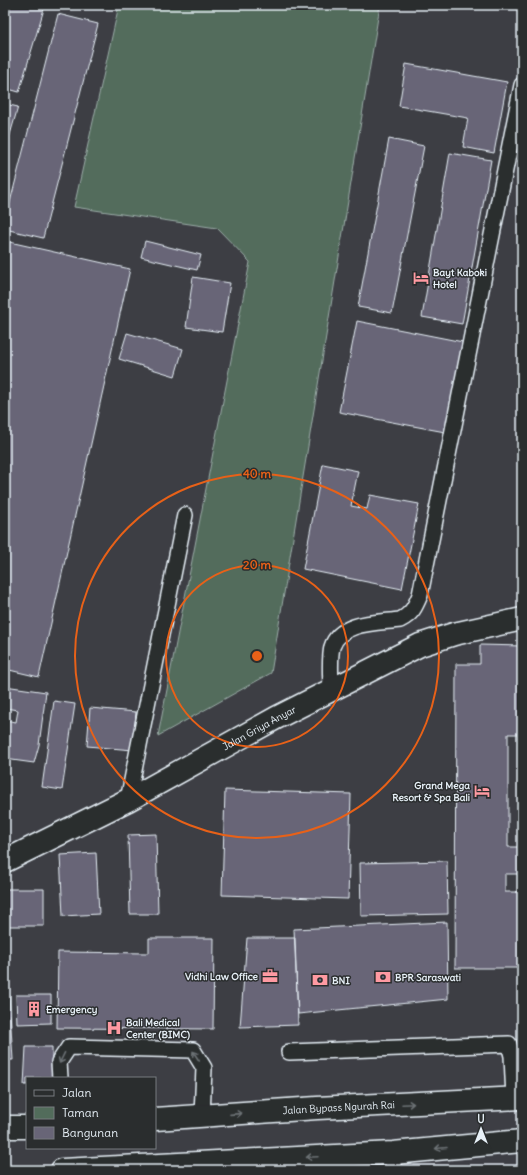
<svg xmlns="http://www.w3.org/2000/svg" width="527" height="1175" viewBox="0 0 527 1175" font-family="Delius,sans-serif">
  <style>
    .green { fill: #526c5b; stroke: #9daeaa }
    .building { fill: #686577; stroke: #e8f1f8 }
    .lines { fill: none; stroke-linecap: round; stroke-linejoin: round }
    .service-casing { stroke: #e8f1f8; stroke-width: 18 }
    .tertiary-casing { stroke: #e8f1f8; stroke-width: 25 }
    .trunk-casing { stroke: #e8f1f8; stroke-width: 25 }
    .service { stroke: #2a2d2e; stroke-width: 15 }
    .tertiary { stroke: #2a2d2e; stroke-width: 22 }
    .trunk { stroke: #2a2d2e; stroke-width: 22 }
    .oneway { stroke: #6c7275 }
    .ring { fill: none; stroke: #e86118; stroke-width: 2 }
    .labels { text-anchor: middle; stroke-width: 3; stroke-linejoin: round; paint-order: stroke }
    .poi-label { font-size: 10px; font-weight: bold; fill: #e8f1f8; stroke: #2a2d2e; text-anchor: start }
    .street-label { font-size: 10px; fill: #e8f1f8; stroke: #2a2d2e }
    .centre { fill: #e86118; stroke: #2a2d2e; stroke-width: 2 }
    .ring-label { font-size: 12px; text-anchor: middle; font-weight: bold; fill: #e86118; stroke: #2a2d2e; stroke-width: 3; stroke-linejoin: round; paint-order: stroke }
  </style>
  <rect width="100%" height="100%" fill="#3d3e44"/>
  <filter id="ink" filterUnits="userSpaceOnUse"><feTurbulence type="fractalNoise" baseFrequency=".025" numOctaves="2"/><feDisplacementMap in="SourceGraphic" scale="8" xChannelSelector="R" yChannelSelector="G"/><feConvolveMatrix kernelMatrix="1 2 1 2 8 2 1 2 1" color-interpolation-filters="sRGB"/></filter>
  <g filter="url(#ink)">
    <path class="green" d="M 119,5 L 380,5 L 271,673 L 158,736 L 250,262 L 217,228 L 74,207 Z"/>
    <path class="building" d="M 5,5 L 31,5 L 44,9 L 19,92 L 5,88 Z
      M 58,14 L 98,24 L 43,238 L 5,229 L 5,222 Z
      M 406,64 L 507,82 L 494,153 L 463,147 L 468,118 L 399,106 Z
      M 5,104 L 18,107 L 5,152 Z
      M 389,139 L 424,146 L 392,313 L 358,307 Z
      M 450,153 L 491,160 L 462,324 L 422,317 Z
      M 5,241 L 130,269 L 39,677 L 5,669 Z
      M 145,241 L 201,255 L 197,270 L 141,257 Z
      M 193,277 L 230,283 L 222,332 L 186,327 Z
      M 357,321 L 463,342 L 445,432 L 339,412 Z
      M 127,333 L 183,349 L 175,376 L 119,359 Z
      M 323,464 L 358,471 L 351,506 L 367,509 L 370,495 L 419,504 L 402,589 L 303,569 Z
      M 480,645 L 522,646 L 522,734 L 508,734 L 508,847 L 522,847 L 522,874 L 505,874 L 505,892 L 522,892 L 522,968 L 455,968 L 456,664 L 480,664 Z
      M 5,686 L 46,692 L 39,745 L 34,763 L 5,759 L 5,720 L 16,722 L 18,710 L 5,708 Z
      M 54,701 L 75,704 L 62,790 L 42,787 Z
      M 90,708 L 136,712 L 133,750 L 87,746 Z
      M 225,790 L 351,794 L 348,899 L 222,895 Z
      M 156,834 L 158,914 L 130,914 L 128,835 Z
      M 96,853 L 99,914 L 63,916 L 60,855 Z
      M 447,861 L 448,914 L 361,916 L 360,863 Z
      M 5,889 L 44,889 L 44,926 L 5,926 Z
      M 447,922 L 448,999 L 298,1014 L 294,929 Z
      M 149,938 L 214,938 L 213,1029 L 57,1028 L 58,952 L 149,953 Z
      M 247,938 L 295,938 L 298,1025 L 240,1027 Z
      M 5,995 L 9,995 L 13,1060 L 5,1060 Z
      M 16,995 L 51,995 L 51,1023 L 17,1024 Z
      M 26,1047 L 52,1047 L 52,1078 L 27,1078 L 27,1085 L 24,1085 Z"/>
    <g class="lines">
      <defs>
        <path id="service" d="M 331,690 C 331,677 329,660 332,647 C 340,621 379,623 400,620 C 412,614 415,607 420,595 L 522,85
          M 128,800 L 185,515
          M 289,1052 L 509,1044 L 512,1056 L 514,1098
          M 60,1078 L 59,1062 L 69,1047 L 193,1050 L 204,1068 L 202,1116
          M 393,1153 L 393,1170"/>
        <g id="tertiary">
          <path id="s1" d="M 5,861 L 128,800 L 276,718 L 420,645 L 454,634 L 522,619"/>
        </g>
        <g id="trunk">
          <path id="s2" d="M 155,1119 L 317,1108 L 522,1098"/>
          <path d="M 5,1127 L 27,1127"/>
          <path d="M 62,1170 L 393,1153 L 522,1141"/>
        </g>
      </defs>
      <use href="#service" class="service-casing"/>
      <use href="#tertiary" class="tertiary-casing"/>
      <use href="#trunk" class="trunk-casing"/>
      <use href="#service" class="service"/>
      <use href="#tertiary" class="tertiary"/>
      <use href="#trunk" class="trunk"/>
    </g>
    <defs><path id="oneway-shaft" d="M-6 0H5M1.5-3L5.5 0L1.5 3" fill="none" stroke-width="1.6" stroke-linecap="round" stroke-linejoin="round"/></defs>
    <g class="oneway">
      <use href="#oneway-shaft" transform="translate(196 1056) rotate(-123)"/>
      <use href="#oneway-shaft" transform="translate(62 1058) rotate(116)"/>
      <use href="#oneway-shaft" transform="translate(408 1104) rotate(-3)"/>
      <use href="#oneway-shaft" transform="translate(236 1114) rotate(-4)"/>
      <use href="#oneway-shaft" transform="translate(441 1148) rotate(175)"/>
      <use href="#oneway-shaft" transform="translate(312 1157) rotate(177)"/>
    </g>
  </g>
  <g class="ring">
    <circle cx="257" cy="656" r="91"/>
    <circle cx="257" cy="656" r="182"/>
  </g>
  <defs>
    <symbol id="hotel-bare" viewBox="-9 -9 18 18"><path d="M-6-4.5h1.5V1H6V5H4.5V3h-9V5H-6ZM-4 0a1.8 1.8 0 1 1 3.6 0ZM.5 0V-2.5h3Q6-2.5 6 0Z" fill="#ff9aa2" stroke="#2a2d2e" stroke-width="2.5" paint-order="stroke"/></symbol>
    <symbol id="office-bare" viewBox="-9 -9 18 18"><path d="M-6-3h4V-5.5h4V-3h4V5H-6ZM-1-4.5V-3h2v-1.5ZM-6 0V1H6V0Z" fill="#ff9aa2" stroke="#2a2d2e" stroke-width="2.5" paint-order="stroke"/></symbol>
    <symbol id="bank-bare" viewBox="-9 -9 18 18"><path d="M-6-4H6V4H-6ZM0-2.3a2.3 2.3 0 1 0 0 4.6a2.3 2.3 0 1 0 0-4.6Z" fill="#ff9aa2" stroke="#2a2d2e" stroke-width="2.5" paint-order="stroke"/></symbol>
    <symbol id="building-bare" viewBox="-9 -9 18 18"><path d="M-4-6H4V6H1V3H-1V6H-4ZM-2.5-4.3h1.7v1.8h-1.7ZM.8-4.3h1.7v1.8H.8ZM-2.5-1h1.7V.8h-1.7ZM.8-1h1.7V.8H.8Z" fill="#ff9aa2" stroke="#2a2d2e" stroke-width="2.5" paint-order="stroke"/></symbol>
    <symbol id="hospital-bare" viewBox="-9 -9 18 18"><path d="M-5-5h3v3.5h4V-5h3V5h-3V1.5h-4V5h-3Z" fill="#ff9aa2" stroke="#2a2d2e" stroke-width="2.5" paint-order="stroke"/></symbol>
  </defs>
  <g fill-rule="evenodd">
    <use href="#hotel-bare" x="410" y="267" width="22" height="22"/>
    <use href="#hotel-bare" x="471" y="780" width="22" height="22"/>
    <use href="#office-bare" x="259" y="965" width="22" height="22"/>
    <use href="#bank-bare" x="372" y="966" width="22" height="22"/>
    <use href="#bank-bare" x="309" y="969" width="22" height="22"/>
    <use href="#building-bare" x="23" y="998" width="22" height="22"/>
    <use href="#hospital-bare" x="103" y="1017" width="22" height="22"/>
  </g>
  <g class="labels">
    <g class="poi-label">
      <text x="433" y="276">Bayt Kaboki<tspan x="433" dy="12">Hotel</tspan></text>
      <text x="470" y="789" text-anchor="end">Grand Mega<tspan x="470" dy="12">Resort &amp; Spa Bali</tspan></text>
      <text x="258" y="980" text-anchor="end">Vidhi Law Office</text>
      <text x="395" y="981">BPR Saraswati</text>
      <text x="332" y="984">BNI</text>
      <text x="46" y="1013">Emergency</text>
      <text x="126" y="1026">Bali Medical<tspan x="126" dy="12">Center (BIMC)</tspan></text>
    </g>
    <g class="street-label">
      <text dy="4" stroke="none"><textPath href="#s1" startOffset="287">Jalan Griya Anyar</textPath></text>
      <text dy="4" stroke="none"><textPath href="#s2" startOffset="184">Jalan Bypass Ngurah Rai</textPath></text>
    </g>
  </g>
  <circle cx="257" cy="656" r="6" class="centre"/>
  <g class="ring-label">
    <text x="257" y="478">40 m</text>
    <text x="257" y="569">20 m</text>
  </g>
  <rect width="527" height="1175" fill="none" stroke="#2a2d2e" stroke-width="20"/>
  <rect x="10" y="10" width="507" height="1155" fill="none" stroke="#e8f1f8" stroke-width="1.5" filter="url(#ink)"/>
  <rect x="26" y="1077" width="130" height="72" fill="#2a2d2e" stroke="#767b7f"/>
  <rect x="34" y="1090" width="20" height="6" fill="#2a2d2e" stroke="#767b7f"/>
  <text x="62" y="1097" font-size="12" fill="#e8f1f8">Jalan</text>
  <rect x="34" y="1107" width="20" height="12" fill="#526c5b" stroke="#767b7f"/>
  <text x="62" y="1117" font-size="12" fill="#e8f1f8">Taman</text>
  <rect x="34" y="1127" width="20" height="12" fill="#686577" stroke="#767b7f"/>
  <text x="62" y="1137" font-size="12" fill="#e8f1f8">Bangunan</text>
  <g transform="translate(481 1129)" stroke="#2a2d2e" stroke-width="3" paint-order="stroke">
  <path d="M0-3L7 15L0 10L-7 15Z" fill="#e8f1f8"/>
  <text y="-6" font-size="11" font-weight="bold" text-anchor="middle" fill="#e8f1f8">U</text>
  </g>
</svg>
